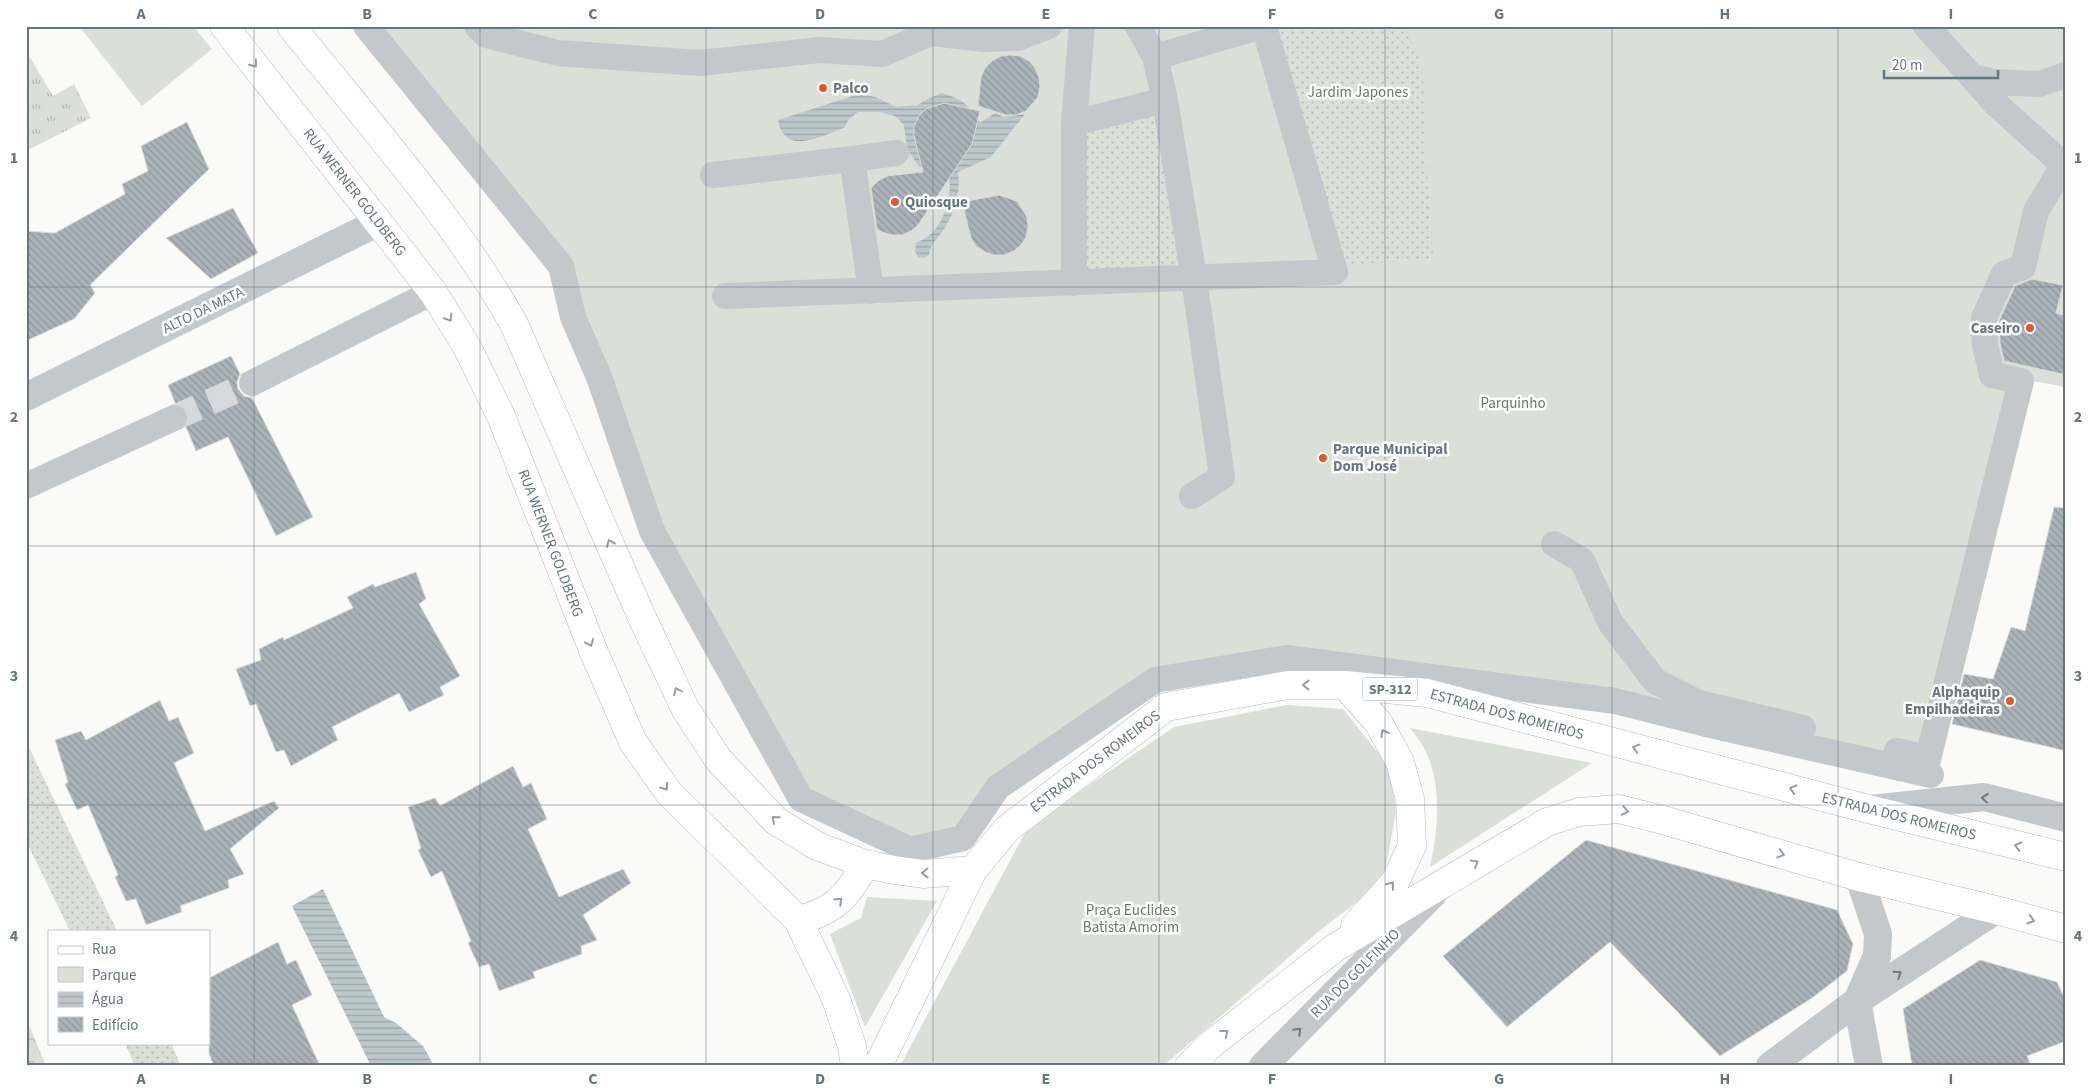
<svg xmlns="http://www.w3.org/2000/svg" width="2092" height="1092" viewBox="0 0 2092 1092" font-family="'Source Sans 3',sans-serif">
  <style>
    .grass { fill: url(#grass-tufts) }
    .forest { fill: url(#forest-crowns) }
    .park { fill: #dadfd7 }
    .garden { fill: url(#garden-dots) }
    .water { fill: url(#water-rules) }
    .building { fill: url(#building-back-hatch); stroke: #dcdcda }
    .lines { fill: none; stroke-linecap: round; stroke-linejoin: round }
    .pedestrian-tunnel { stroke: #d5d9db; stroke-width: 26; stroke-dasharray: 26 13; stroke-linecap: butt }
    .primary-casing { stroke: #b5babe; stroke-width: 29 }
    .pedestrian { stroke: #c3c8cc; stroke-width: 26 }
    .minor { stroke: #c3c8cc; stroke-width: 28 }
    .primary { stroke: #fff; stroke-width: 28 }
    .oneway { stroke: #939fa8 }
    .oneway2 { stroke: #6a7a87 }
    .grid { fill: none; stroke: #657683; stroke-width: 1; stroke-opacity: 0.55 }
    .poi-dot { fill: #e4572e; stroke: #fff; stroke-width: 2 }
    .labels { text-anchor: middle; stroke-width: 5; stroke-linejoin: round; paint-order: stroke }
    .shield { fill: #fff; stroke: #939fa8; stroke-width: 1 }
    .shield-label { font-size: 14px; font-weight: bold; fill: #657683 }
    .poi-label { font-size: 15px; font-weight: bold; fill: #657683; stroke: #fff; text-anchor: start }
    .park-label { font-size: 15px; fill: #687a64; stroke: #fff }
    .street-label { font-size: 15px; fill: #657683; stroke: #fff }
    .neatline { fill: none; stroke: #657683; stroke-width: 2 }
    .grid-label { font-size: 16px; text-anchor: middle; font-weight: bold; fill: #657683 }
  </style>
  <defs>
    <pattern id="grass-tufts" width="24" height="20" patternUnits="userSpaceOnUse" patternTransform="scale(1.25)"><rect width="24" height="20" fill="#dadfd7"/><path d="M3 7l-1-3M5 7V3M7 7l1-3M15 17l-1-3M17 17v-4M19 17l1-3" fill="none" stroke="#b4b9b4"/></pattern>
    <pattern id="forest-crowns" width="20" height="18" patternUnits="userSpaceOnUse" patternTransform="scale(1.25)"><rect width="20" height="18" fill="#dadfd7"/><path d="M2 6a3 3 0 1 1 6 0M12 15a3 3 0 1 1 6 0" fill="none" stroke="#b4b9b4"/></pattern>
    <pattern id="garden-dots" width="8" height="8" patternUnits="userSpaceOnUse" patternTransform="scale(1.25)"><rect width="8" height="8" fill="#dadfd7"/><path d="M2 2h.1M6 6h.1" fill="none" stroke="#b4b9b4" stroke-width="1.8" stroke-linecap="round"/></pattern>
    <pattern id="water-rules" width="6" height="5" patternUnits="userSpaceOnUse" patternTransform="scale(1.25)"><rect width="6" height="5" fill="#bbc7cb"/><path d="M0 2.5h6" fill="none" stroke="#9ca6aa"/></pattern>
    <pattern id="building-back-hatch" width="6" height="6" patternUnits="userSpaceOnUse" patternTransform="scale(1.25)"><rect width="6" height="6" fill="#aab3b9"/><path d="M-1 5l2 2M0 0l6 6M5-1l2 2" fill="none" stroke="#8e969c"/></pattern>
  </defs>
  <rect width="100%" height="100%" fill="#fafaf8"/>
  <path class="grass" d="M 26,51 L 53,96 L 74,84 L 91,118 L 26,151 Z"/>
  <path class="forest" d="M 26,1018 L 46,1066 L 26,1066 Z"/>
  <path class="park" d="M 79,26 L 193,26 L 212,49 L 142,106 Z
    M 370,26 L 2066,26 L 2066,387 L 2033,381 L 1939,771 L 1289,653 L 1151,677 L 959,833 L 912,846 L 805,795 L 656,530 L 575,307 Z
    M 1287,705 L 1343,709 L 1391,769 L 1396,812 L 1383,882 L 1319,931 L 1163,1066 L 900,1066 L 1028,827 L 1174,727 Z
    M 1410,728 L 1592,763 L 1430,867 C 1438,831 1442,789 1427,754 C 1423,745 1416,736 1410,728 Z
    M 867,897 L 937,901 L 865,1027 L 830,934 L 861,918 Z"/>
  <path class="garden" d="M 1270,26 L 1402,26 L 1417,51 L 1423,79 L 1426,151 L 1433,258 L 1339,266 Z
    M 1161,105 L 1188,274 L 1079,279 L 1078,126 Z
    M 26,741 L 117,931 L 70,931 L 26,841 Z
    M 125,1043 L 171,1043 L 181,1066 L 135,1066 Z"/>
  <path class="water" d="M 942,93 C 962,99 970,105 980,123 L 995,113 L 1004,117 L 1025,114 L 991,157 L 958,172 C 961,192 955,212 944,229 C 938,239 930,243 929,255 L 924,258 L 918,257 L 915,251 L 916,243 C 922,240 928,237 933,232 C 946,218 952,193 949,175 L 927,171 L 917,164 L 907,149 L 904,125 L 895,116 L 879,112 L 858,112 L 849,119 L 844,128 C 820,136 785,157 778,120 L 859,94 L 876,97 L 896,107 L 918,105 L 929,98 Z
    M 323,889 L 384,1017 L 396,1023 L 423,1046 L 434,1066 L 371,1066 L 292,906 Z"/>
  <path class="building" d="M 1011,55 L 1020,56 L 1029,61 L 1035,68 L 1039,77 L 1040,87 L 1038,97 L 1026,111 L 1016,115 L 1006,115 L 978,106 L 981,77 L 985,68 L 992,61 L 1001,56 Z
    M 944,103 L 980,111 L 972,144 L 918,225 L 911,231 L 902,235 L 891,235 L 882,232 L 877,229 L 871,188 L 878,181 L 887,176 L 923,172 L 914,136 L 914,126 L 919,116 L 926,109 Z
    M 187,122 L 209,169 L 90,285 L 95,293 L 74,319 L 26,341 L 26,231 L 55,233 L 125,194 L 122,184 L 148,171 L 141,146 Z
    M 999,195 L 1017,201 L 1027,217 L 1028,227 L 1026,237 L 1021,245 L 1014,251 L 1004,255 L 994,255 L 985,252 L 976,246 L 971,238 L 962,202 Z
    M 233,208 L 258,253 L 211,279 L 166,238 Z
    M 2032,279 L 2063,285 L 2056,313 L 2066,316 L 2066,375 L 2004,361 L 2000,343 L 1999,321 L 2015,286 Z
    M 231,356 L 240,374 L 237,382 L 238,389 L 244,396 L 252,398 L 313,517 L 276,536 L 228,437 L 196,451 L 186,427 L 189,420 L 188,412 L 183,406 L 175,403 L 168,385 Z
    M 2054,507 L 2066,508 L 2066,751 L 1952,724 L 1964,674 L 1993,679 L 2011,627 L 2025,631 Z
    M 416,572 L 426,599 L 419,604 L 460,676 L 440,687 L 444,695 L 409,712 L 399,693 L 332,727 L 338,740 L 291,766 L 284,750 L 276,752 L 256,704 L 250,706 L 236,669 L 261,660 L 259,649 L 283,637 L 284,640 L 353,608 L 347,597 L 373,584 L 375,587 Z
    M 160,700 L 169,721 L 178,717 L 194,753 L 174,763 L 205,831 L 274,801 L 279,808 L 230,849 L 244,874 L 228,880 L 229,888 L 180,906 L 182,912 L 146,925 L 136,899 L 126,901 L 115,877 L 118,875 L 88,805 L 77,810 L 65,784 L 68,782 L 55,740 L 81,731 L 86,740 Z
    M 513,766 L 523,787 L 531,783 L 547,819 L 528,829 L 559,897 L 623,869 L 631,883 L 583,915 L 597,940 L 581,946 L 582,954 L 533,972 L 535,978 L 499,991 L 489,964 L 479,967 L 468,943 L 471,941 L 442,871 L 431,877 L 418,850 L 421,848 L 408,807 L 435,798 L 440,806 Z
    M 1586,840 L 1837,910 L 1853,944 L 1847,971 L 1812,998 L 1720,1056 L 1610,942 L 1507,1027 L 1443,956 Z
    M 278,942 L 287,964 L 296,960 L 312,995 L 292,1005 L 320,1066 L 214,1066 L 209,1054 L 209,978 Z
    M 1980,960 L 2057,982 L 2066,1001 L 2066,1041 L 2027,1056 L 2031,1066 L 1912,1066 L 1903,1009 Z"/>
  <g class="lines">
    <path class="pedestrian-tunnel" d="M 174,418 L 252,383"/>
    <defs>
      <path id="primary" d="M 224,26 L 433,292 L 467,347 L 501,416 L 593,650 L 633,742 L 669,793 L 798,920 L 836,999 L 852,1046 L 855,1066
        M 291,26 C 368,123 453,216 514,324 L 644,622 L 686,710 L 718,759 L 776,821 L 817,846 L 865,864 L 894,870 L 923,874 L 973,870
        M 1345,685 L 1378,722 L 1400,762 L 1410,799 L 1412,846 L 1395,882 L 1355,926
        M 798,920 C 834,912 849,895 865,864
        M 878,1066 L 973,870 L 1007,829 L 1166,707 L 1288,685 L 1345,685 L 1427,693 L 1868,809 L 2066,857
        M 1189,1066 L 1210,1045 L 1336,947 L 1547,822 L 1579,812 L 1619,809 L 1663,820 L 1859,877 L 1996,910 L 2066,929"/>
    </defs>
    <use href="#primary" class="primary-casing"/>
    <path class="pedestrian" d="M 366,26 L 561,266 L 573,317 L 599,377 L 652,531 L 801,799 L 911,850 L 963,838 L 998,787 L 1155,680 L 1287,658 L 1615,701 L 1706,724 L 1931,775
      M 477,26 L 486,35 L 558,53 L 700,63 L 819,50 L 882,54 L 931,33 L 984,39 L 1018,38 L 1049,26
      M 1138,26 L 1155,57
      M 1926,26 L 1972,77 L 1993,82 L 2039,84 L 2066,75
      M 1972,77 L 1996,104 L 2066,167
      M 1074,123 L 1165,100
      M 852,159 L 896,153
      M 713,175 L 852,159 L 871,291
      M 1074,283 L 1074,123 L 1082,26
      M 725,296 L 1335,272 L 1264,26
      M 252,383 L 433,292
      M 26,486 L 174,418
      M 1192,496 L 1222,477 L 1194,278 L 1165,100 L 1155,57 L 1262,26
      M 1554,544 L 1582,560 L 1610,622 L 1655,681 L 1699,703 L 1803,728
      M 1897,751 L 1928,758 L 2021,381 L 1992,375 L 1985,345 L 1984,318 L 2004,274 L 2023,267 L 2036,211 L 2063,166"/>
    <path class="minor" d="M 26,397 L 379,222
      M 1871,809 L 1984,797 L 2066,818
      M 1857,1001 L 1877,956 L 1878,934 L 1859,877
      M 1857,1001 L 1869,1066
      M 1263,1066 L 1433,894
      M 1770,1066 L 1857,1001 L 1996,910"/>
    <use href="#primary" class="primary"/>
  </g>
  <defs><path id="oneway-chevron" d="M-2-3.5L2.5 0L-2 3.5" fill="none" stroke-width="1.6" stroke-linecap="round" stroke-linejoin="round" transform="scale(1.25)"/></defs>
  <g class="oneway">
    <use href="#oneway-chevron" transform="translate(254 64) rotate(51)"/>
    <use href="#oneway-chevron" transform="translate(449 318) rotate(58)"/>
    <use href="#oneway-chevron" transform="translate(610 543) rotate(-113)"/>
    <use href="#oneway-chevron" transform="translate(590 643) rotate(68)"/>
    <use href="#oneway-chevron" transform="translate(1306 685) rotate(-180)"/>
    <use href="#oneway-chevron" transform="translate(677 691) rotate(-116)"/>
    <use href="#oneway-chevron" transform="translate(1384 733) rotate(-119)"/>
    <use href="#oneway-chevron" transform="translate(1636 748) rotate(-165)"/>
    <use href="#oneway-chevron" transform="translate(665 787) rotate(55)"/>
    <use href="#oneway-chevron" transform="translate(1793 789) rotate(-165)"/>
    <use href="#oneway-chevron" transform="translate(1625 811) rotate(11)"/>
    <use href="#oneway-chevron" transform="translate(775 819) rotate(-139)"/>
    <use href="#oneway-chevron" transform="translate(2018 846) rotate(-166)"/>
    <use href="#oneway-chevron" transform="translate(1781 854) rotate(16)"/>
    <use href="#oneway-chevron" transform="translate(1475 863) rotate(-30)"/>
    <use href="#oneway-chevron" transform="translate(925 873) rotate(179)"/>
    <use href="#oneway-chevron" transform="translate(1391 885) rotate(-52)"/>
    <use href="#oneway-chevron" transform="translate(839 901) rotate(-43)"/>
    <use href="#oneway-chevron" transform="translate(2031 920) rotate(16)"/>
    <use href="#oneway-chevron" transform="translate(1225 1033) rotate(-38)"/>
  </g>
  <g class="oneway2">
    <use href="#oneway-chevron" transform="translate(1985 798) rotate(-174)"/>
    <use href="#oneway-chevron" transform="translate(1898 974) rotate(-33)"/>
    <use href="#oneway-chevron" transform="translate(1298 1031) rotate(-45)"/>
  </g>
  <path class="grid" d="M 254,26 L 254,1066M 480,26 L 480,1066M 706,26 L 706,1066M 933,26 L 933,1066M 1159,26 L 1159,1066M 1385,26 L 1385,1066M 1612,26 L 1612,1066M 1838,26 L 1838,1066M 26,287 L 2066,287M 26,546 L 2066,546M 26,805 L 2066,805"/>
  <g class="poi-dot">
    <circle cx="823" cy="88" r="5"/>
    <circle cx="895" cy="202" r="5"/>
    <circle cx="2030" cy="328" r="5"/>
    <circle cx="1323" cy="458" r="5"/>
    <circle cx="2010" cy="701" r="5"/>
  </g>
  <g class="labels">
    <rect class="shield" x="1362.5" y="677.5" width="55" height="23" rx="4"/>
    <g class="shield-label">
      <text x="1390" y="694">SP-312</text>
    </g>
    <g class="poi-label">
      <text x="833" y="93">Palco</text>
      <text x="905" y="207">Quiosque</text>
      <text x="2020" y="333" text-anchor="end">Caseiro</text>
      <text x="1333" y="454">Parque Municipal<tspan x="1333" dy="17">Dom José</tspan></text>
      <text x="2000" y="697" text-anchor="end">Alphaquip<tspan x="2000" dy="17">Empilhadeiras</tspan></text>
    </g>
    <g class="park-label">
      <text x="1358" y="97">Jardim Japones</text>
      <text x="1513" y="408">Parquinho</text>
      <text x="1131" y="915">Praça Euclides<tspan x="1131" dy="17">Batista Amorim</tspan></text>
    </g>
    <g class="street-label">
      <text transform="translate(355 192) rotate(52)" y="5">RUA WERNER GOLDBERG</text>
      <text transform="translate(203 310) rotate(-26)" y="5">ALTO DA MATA</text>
      <text transform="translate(551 543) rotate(69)" y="5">RUA WERNER GOLDBERG</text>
      <text transform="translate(1507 714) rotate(15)" y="5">ESTRADA DOS ROMEIROS</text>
      <text transform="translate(1095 761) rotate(-37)" y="5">ESTRADA DOS ROMEIROS</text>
      <text transform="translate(1899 816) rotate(14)" y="5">ESTRADA DOS ROMEIROS</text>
      <text transform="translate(1355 973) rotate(-45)" y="5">RUA DO GOLFINHO</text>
    </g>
  </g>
  <rect width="2092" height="1092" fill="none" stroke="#ffffff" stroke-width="55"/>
  <rect x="48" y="930" width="162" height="115" fill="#ffffff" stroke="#c1c8cd"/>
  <rect x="58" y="946" width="25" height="8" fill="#ffffff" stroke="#c1c8cd"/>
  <text x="92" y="954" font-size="15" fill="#657683">Rua</text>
  <rect x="58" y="967" width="25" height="15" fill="#dadfd7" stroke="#c1c8cd"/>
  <text x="92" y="980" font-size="15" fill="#657683">Parque</text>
  <rect x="58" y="992" width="25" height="15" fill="url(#water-rules)" stroke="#c1c8cd"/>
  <text x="92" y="1004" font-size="15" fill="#657683">Água</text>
  <rect x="58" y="1017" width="25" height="15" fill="url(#building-back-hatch)" stroke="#c1c8cd"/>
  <text x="92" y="1030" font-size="15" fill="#657683">Edifício</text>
  <path d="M1884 70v8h114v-8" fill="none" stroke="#657683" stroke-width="2.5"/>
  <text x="1892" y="70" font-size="15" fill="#657683" stroke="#ffffff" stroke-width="4" paint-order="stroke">20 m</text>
  <rect x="28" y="28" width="2036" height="1036" class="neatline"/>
  <g class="grid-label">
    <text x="141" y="19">A</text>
    <text x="367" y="19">B</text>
    <text x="593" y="19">C</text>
    <text x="820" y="19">D</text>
    <text x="1046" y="19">E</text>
    <text x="1272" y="19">F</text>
    <text x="1499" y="19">G</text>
    <text x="1725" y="19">H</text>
    <text x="1951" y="19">I</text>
    <text x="14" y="163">1</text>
    <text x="2078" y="163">1</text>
    <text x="14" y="422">2</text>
    <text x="2078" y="422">2</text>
    <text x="14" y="681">3</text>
    <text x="2078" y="681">3</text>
    <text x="14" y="941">4</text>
    <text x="2078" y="941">4</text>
    <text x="141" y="1084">A</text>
    <text x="367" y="1084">B</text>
    <text x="593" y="1084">C</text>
    <text x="820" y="1084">D</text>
    <text x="1046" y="1084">E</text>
    <text x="1272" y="1084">F</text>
    <text x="1499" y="1084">G</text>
    <text x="1725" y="1084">H</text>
    <text x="1951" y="1084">I</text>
  </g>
</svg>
